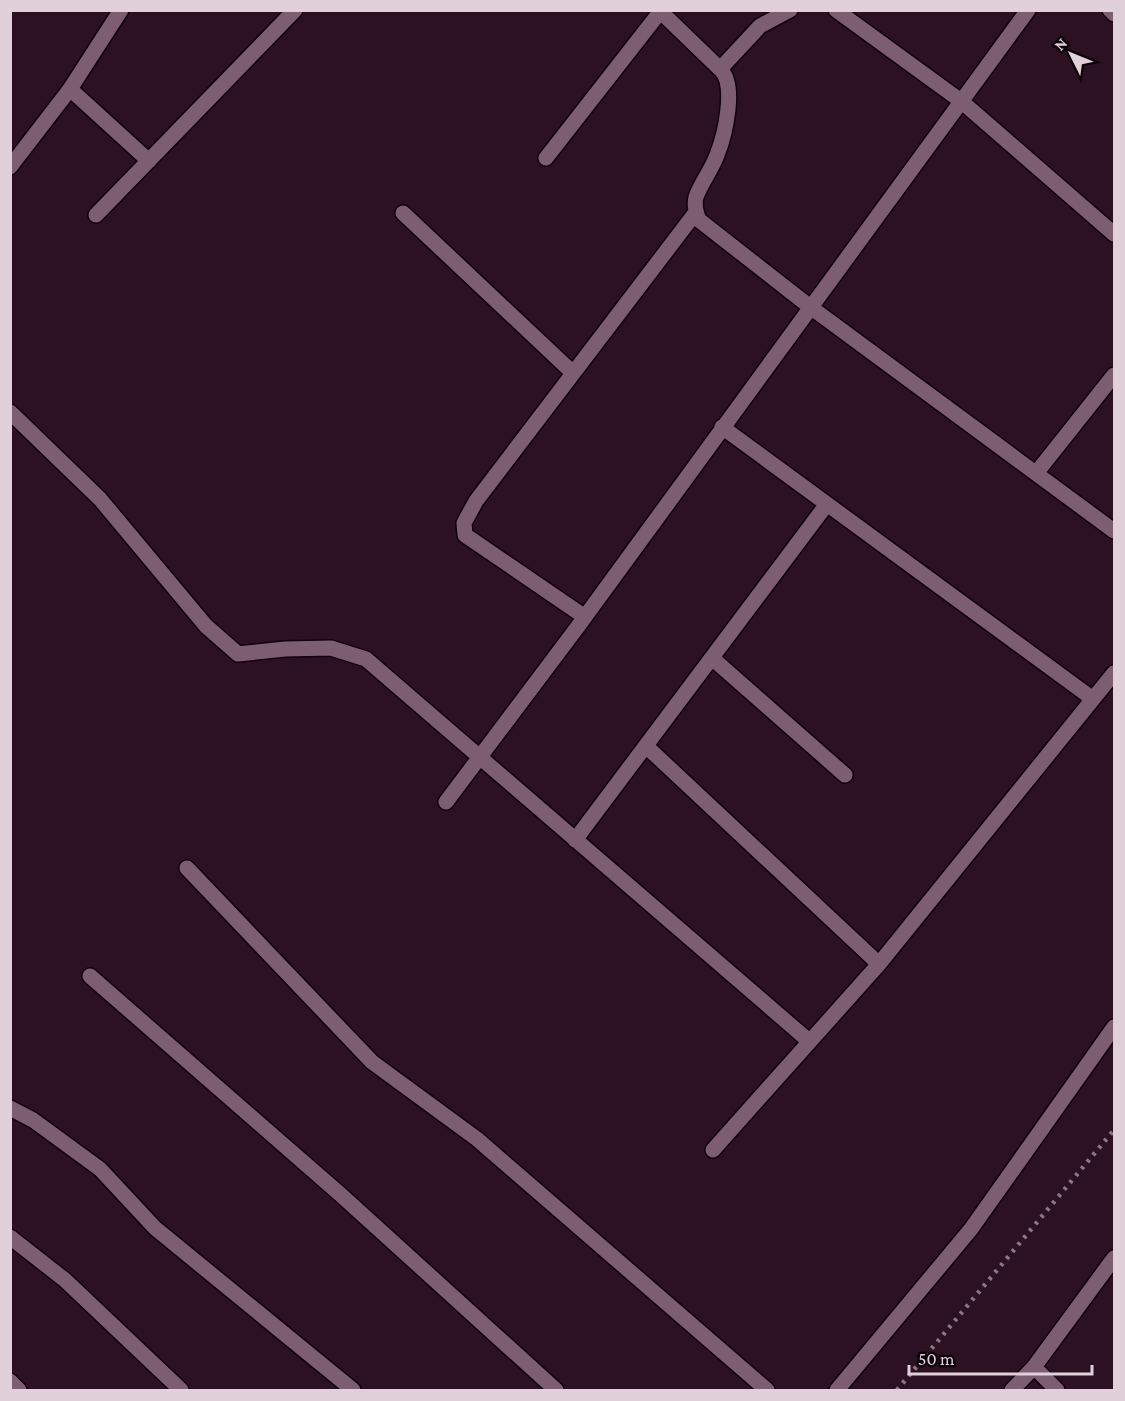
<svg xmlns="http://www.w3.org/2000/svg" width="1125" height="1401" viewBox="0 0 1125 1401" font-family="'Crimson Pro',serif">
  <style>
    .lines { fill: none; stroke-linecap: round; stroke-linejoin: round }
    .street-casing { stroke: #12010b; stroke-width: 18 }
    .street { stroke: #7d5e71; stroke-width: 15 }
    .rail { stroke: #8d7785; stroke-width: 4.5; stroke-dasharray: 3 6; stroke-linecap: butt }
  </style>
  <rect width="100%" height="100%" fill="#2b1122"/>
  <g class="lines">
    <defs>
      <path id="street" d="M 659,10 L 720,69 L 760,26 L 790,10
        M 836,10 L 961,101 L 1114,234
        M 1110,10 L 1114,14
        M 720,69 C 737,84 725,135 717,155 C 712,169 701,183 696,197 C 694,205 696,213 699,220 L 809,306 L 1114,531
        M 70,89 L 149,161
        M 546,158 L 660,12
        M 10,167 L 70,89 L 121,10
        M 403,213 L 573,373
        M 96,215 L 295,10
        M 10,412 L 100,499 L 206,626 L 238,654 L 285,649 L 331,648 L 366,659 L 809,1041
        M 722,427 L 1093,699 L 1114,673
        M 1037,472 L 1114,375
        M 585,617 L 465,535 L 464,523 L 476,501 L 696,212
        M 712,658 L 845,775
        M 647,747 L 879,964
        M 446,802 L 579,625 L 1028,10
        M 575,840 L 827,504
        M 187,868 L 372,1062 L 477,1139 L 767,1390
        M 90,976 L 341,1195 L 556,1390
        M 10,1108 L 33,1120 L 100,1169 L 155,1228 L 353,1390
        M 713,1150 L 879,964 L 1093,699
        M 10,1237 L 65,1280 L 181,1390
        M 1034,1367 L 1057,1390
        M 10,1381 L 19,1390
        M 837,1390 L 971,1229 L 1114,1027
        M 1012,1390 L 1034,1367 L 1114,1258"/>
    </defs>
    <use href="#street" class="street-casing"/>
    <use href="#street" class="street"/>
    <path class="rail" d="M 897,1390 L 1114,1130"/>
  </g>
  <rect width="1125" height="1401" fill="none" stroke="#e1cfd9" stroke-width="24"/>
  <g transform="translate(1071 54) rotate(313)" stroke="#0d0409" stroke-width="4.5" paint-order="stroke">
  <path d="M0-4.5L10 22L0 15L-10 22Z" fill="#e1cfd9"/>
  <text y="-9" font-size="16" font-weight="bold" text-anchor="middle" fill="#e1cfd9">N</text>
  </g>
  <path d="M909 1365v9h183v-9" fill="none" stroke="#e1cfd9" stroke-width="3"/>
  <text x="918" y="1365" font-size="18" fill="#e1cfd9" stroke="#0d0409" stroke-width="4.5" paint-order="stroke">50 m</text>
</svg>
